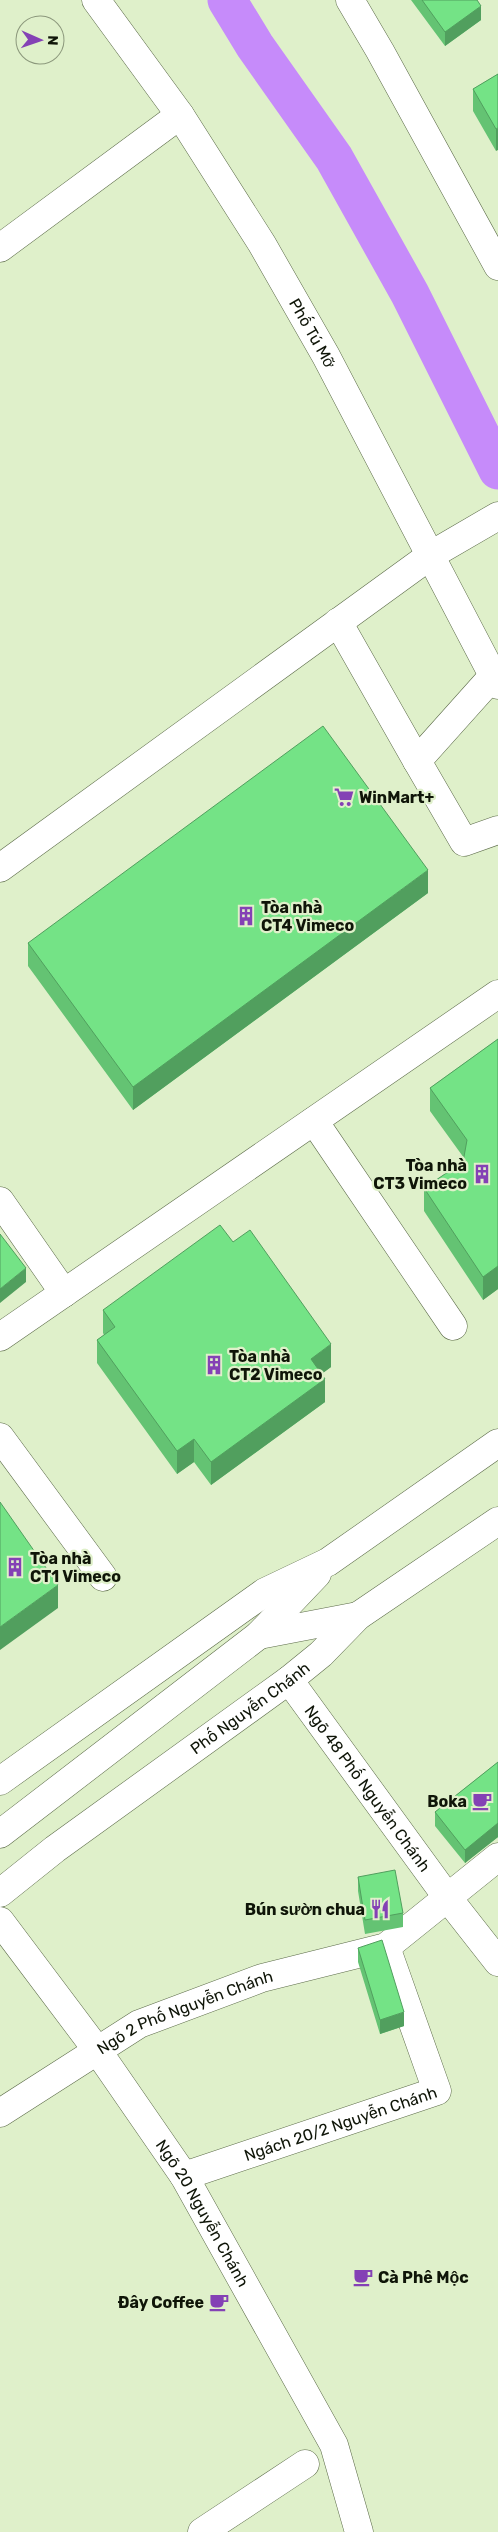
<svg xmlns="http://www.w3.org/2000/svg" width="498" height="2532" viewBox="0 0 498 2532" font-family="Rubik,sans-serif">
  <style>
    .lines { fill: none; stroke-linecap: round; stroke-linejoin: round }
    .canal { stroke: #c68bfa; stroke-width: 39 }
    .minor-casing { stroke: #5c6b49; stroke-width: 29 }
    .minor { stroke: #fff; stroke-width: 28 }
    .wall { fill: #64c373 }
    .shaded-wall { fill: #519f5e }
    .building { fill: #74e386; stroke: #519f5e }
    .labels { text-anchor: middle; stroke-width: 4.5; stroke-linejoin: round; paint-order: stroke }
    .street-label { font-size: 16px; fill: #0f1508; stroke: #dff0ca }
    .poi-label { font-size: 16px; font-weight: bold; fill: #0f1508; stroke: #dff0ca; text-anchor: start }
  </style>
  <rect width="100%" height="100%" fill="#dff0ca"/>
  <g class="lines">
    <path class="canal" d="M 227,0 L 255,46 L 334,158 L 410,294 L 498,470"/>
    <defs>
      <g id="minor">
        <path id="s1" d="M 96,0 L 180,115 L 262,244 L 326,356 L 498,685"/>
        <path d="M 350,0 L 380,51 L 498,266"/>
        <path d="M 0,248 L 180,115"/>
        <path d="M 338,622 L 417,761"/>
        <path d="M 493,676 L 417,761 L 464,842 L 498,830"/>
        <path d="M 0,868 L 431,555 L 498,516"/>
        <path d="M 314,1121 L 453,1326"/>
        <path d="M 0,1201 L 64,1293"/>
        <path d="M 0,1337 L 498,994"/>
        <path d="M 0,1437 L 103,1577"/>
        <path d="M 259,1635 L 358,1616"/>
        <path id="s2" d="M 289,1680 L 447,1897 L 498,1962"/>
        <path d="M 0,1781 L 265,1592 L 328,1562 L 498,1443"/>
        <path d="M 0,1834 L 259,1635 L 317,1574"/>
        <path id="s3" d="M 0,1893 L 55,1849 L 289,1680 L 321,1654 L 358,1616 L 498,1521"/>
        <path id="s4" d="M 0,1921 L 97,2050 L 184,2176 L 334,2445 L 359,2532"/>
        <path id="s5" d="M 0,2113 L 139,2024 L 262,1978 L 386,1947 L 498,1857"/>
        <path id="s6" d="M 184,2176 L 437,2091 L 386,1947"/>
        <path d="M 202,2532 L 305,2464"/>
      </g>
    </defs>
    <use href="#minor" class="minor-casing"/>
    <use href="#minor" class="minor"/>
  </g>
  <path class="wall" d="M 411,0 L 477,0 L 481,20 L 445,46 Z
    M 498,74 L 496,151 L 473,111 L 473,89 Z
    M 428,893 L 133,1110 L 28,966 L 28,943 Z
    M 498,1039 L 498,1289 L 483,1300 L 424,1211 L 424,1188 L 463,1162 L 464,1158 L 430,1111 L 430,1088 Z
    M 233,1242 L 331,1367 L 321,1374 L 325,1402 L 211,1485 L 194,1462 L 177,1474 L 97,1363 L 97,1340 L 104,1335 L 103,1333 L 103,1310 Z
    M 498,1762 L 498,1837 L 465,1863 L 435,1826 L 435,1812 Z
    M 358,1877 L 403,1913 L 403,1927 L 365,1934 L 358,1891 Z
    M 358,1948 L 404,2026 L 380,2034 L 358,1962 Z"/>
  <path class="shaded-wall" d="M 481,6 L 481,20 L 445,46 L 445,32 Z
    M 498,128 L 498,150 L 496,151 L 496,129 Z
    M 428,870 L 428,893 L 133,1110 L 133,1087 Z
    M 498,1266 L 498,1289 L 483,1300 L 483,1277 Z
    M 26,1268 L 26,1282 L 0,1303 L 0,1289 Z
    M 331,1344 L 331,1367 L 311,1382 L 311,1359 Z
    M 325,1379 L 325,1402 L 211,1485 L 211,1462 Z
    M 194,1439 L 194,1462 L 177,1474 L 177,1451 Z
    M 58,1585 L 58,1608 L 0,1650 L 0,1627 Z
    M 498,1823 L 498,1837 L 465,1863 L 465,1850 Z
    M 404,2012 L 404,2026 L 380,2034 L 380,2020 Z"/>
  <path class="building" d="M 422,0 L 477,0 L 481,6 L 445,32 Z
    M 498,74 L 498,128 L 496,129 L 473,89 Z
    M 323,726 L 428,870 L 133,1087 L 28,943 Z
    M 498,1039 L 498,1266 L 483,1277 L 424,1188 L 463,1162 L 467,1140 L 430,1088 Z
    M 220,1225 L 233,1242 L 250,1230 L 331,1344 L 311,1359 L 325,1379 L 211,1462 L 194,1439 L 177,1451 L 97,1340 L 115,1327 L 103,1310 Z
    M 0,1234 L 26,1268 L 0,1289 Z
    M 0,1502 L 58,1585 L 0,1627 Z
    M 498,1762 L 498,1823 L 465,1850 L 435,1812 Z
    M 395,1870 L 403,1913 L 365,1920 L 358,1877 Z
    M 382,1940 L 404,2012 L 380,2020 L 358,1948 Z"/>
  <defs>
    <symbol id="supermarket-bare" viewBox="-9 -9 18 18"><path d="M-6-5.5h2.5l.6 2H6L4.5 2H-2.5L-4.4-4H-6ZM-1.5 3.2a1.3 1.3 0 1 0 .1 0ZM3 3.2a1.3 1.3 0 1 0 .1 0Z" fill="#8441b5" stroke="#dff0ca" stroke-width="2.5" paint-order="stroke"/></symbol>
    <symbol id="building-bare" viewBox="-9 -9 18 18"><path d="M-4-6H4V6H1V3H-1V6H-4ZM-2.5-4.3h1.7v1.8h-1.7ZM.8-4.3h1.7v1.8H.8ZM-2.5-1h1.7V.8h-1.7ZM.8-1h1.7V.8H.8Z" fill="#8441b5" stroke="#dff0ca" stroke-width="2.5" paint-order="stroke"/></symbol>
    <symbol id="cafe-bare" viewBox="-9 -9 18 18"><path d="M-5.5-4.5H6V0H3Q3 3.5 0 3.5H-2.5Q-5.5 3.5-5.5 0ZM3-3.2v2h1.7v-2ZM-6 4.5H4V6H-6Z" fill="#8441b5" stroke="#dff0ca" stroke-width="2.5" paint-order="stroke"/></symbol>
    <symbol id="restaurant-bare" viewBox="-9 -9 18 18"><path d="M-5-6h1v4h1v-4h1v4h1v-4h1v5L-1.5 .5V6h-2V.5L-5-1ZM5-6V6H3V1.5H1.5Q1.5-4 5-6Z" fill="#8441b5" stroke="#dff0ca" stroke-width="2.5" paint-order="stroke"/></symbol>
  </defs>
  <g fill-rule="evenodd">
    <use href="#supermarket-bare" x="330" y="783" width="28" height="28"/>
    <use href="#building-bare" x="232" y="902" width="28" height="28"/>
    <use href="#building-bare" x="468" y="1160" width="28" height="28"/>
    <use href="#building-bare" x="200" y="1351" width="28" height="28"/>
    <use href="#building-bare" x="1" y="1553" width="28" height="28"/>
    <use href="#cafe-bare" x="468" y="1787" width="28" height="28"/>
    <use href="#restaurant-bare" x="366" y="1895" width="28" height="28"/>
    <use href="#cafe-bare" x="349" y="2263" width="28" height="28"/>
    <use href="#cafe-bare" x="205" y="2288" width="28" height="28"/>
  </g>
  <g class="labels">
    <g class="street-label">
      <text dy="6" stroke="none"><textPath href="#s1" startOffset="398">Phố Tú Mỡ</textPath></text>
      <text dy="6" stroke="none"><textPath href="#s3" startOffset="311">Phố Nguyễn Chánh</textPath></text>
      <text dy="6" stroke="none"><textPath href="#s2" startOffset="134">Ngõ 48 Phố Nguyễn Chánh</textPath></text>
      <text dy="6" stroke="none"><textPath href="#s5" startOffset="212">Ngõ 2 Phố Nguyễn Chánh</textPath></text>
      <text dy="6" stroke="none"><textPath href="#s6" startOffset="165">Ngách 20/2 Nguyễn Chánh</textPath></text>
      <text dy="6" stroke="none"><textPath href="#s4" startOffset="356">Ngõ 20 Nguyễn Chánh</textPath></text>
    </g>
    <g class="poi-label">
      <text x="359" y="803">WinMart+</text>
      <text x="261" y="913">Tòa nhà<tspan x="261" dy="18">CT4 Vimeco</tspan></text>
      <text x="467" y="1171" text-anchor="end">Tòa nhà<tspan x="467" dy="18">CT3 Vimeco</tspan></text>
      <text x="229" y="1362">Tòa nhà<tspan x="229" dy="18">CT2 Vimeco</tspan></text>
      <text x="30" y="1564">Tòa nhà<tspan x="30" dy="18">CT1 Vimeco</tspan></text>
      <text x="467" y="1807" text-anchor="end">Boka</text>
      <text x="365" y="1915" text-anchor="end">Bún sườn chua</text>
      <text x="378" y="2283">Cà Phê Mộc</text>
      <text x="204" y="2308" text-anchor="end">Đây Coffee</text>
    </g>
  </g>
  <g transform="translate(40 40) rotate(92)"><circle r="24" fill="#dff0ca" stroke="#8c987c"/>
  <path d="M0-4L9 19L0 12L-9 19Z" fill="#8441b5"/>
  <text y="-8" font-size="14" font-weight="bold" text-anchor="middle" fill="#0f1508">N</text>
  </g>
</svg>
